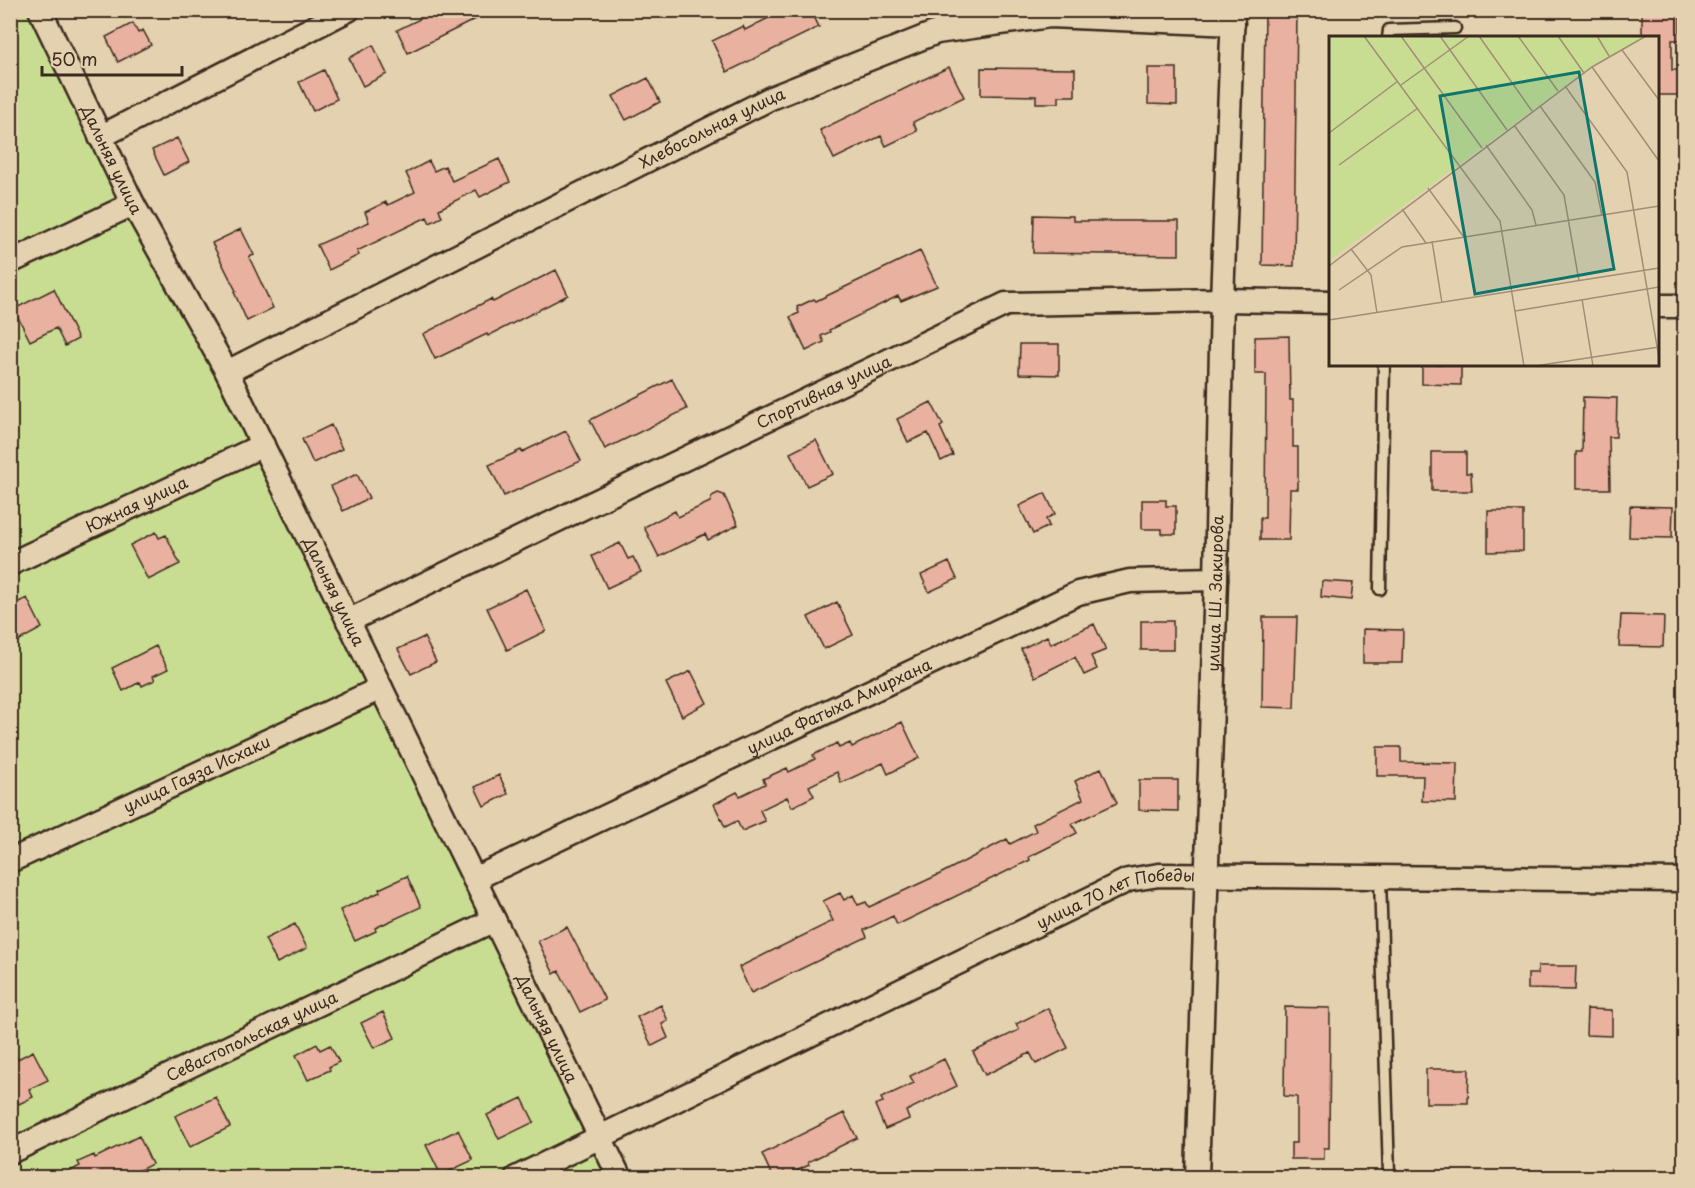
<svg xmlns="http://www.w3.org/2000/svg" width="1695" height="1188" viewBox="0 0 1695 1188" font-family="'Playpen Sans',sans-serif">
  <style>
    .green { fill: #c8dd92; stroke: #828458; stroke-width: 1.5 }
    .building { fill: #e9b19f; stroke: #3b2a1e; stroke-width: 1.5 }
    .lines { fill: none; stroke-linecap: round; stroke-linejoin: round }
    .service-casing { stroke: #3b2a1e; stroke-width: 15 }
    .minor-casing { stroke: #3b2a1e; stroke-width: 27 }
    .service { stroke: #e4d1af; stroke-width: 10 }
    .minor { stroke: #e4d1af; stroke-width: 22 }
    .labels { text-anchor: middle; stroke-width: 6; stroke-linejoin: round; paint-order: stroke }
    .street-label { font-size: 16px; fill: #3b2a1e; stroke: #e4d1af }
    .inset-road { fill: none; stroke: #a08e75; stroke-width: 1.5 }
    .view { fill: #0f766e; fill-opacity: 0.15; stroke: #0f766e; stroke-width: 3 }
    .inset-edge { fill: none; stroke: #3b2a1e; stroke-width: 3 }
  </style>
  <rect width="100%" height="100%" fill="#e4d1af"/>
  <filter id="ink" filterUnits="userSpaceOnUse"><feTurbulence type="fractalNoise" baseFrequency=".0167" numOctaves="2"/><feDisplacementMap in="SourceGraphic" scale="12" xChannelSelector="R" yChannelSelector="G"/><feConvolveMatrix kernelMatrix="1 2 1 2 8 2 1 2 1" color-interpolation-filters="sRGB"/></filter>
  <g filter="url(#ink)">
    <path class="green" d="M 10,11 L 38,11 L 619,1177 L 11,1177 Z"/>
    <path class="building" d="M 438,10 L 494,10 L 408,53 L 397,30 Z
      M 784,10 L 811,10 L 819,27 L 727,72 L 712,41 L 743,26 L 745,30 Z
      M 1265,10 L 1297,10 L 1294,266 L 1262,265 Z
      M 1642,10 L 1673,10 L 1673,14 L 1680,14 L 1680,40 L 1672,40 L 1672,70 L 1680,70 L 1679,95 L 1658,95 L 1658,38 L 1642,38 Z
      M 133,23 L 138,33 L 143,30 L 151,45 L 118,62 L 106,37 Z
      M 373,45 L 387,74 L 363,86 L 349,58 Z
      M 949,67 L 964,97 L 913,122 L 917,131 L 886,146 L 881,136 L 834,159 L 820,130 Z
      M 981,68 L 1075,69 L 1075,96 L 1059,96 L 1059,103 L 1036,103 L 1036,96 L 981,95 Z
      M 1148,68 L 1177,68 L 1177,105 L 1148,104 Z
      M 324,70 L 337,99 L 313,111 L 299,82 Z
      M 648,78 L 660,102 L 626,120 L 613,96 Z
      M 177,138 L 189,162 L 164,175 L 152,150 Z
      M 499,159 L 510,182 L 480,197 L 476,190 L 439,209 L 442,217 L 430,223 L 427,217 L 357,251 L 359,255 L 329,270 L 317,245 L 369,222 L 365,212 L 386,202 L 388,205 L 415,192 L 406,173 L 429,161 L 434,171 L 445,166 L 452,181 Z
      M 1034,215 L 1073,216 L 1073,221 L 1179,221 L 1179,255 L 1033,253 Z
      M 241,229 L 254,255 L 249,257 L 273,308 L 247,321 L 234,292 L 236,291 L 212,243 Z
      M 920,251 L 937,286 L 901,301 L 898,296 L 829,330 L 830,332 L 821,336 L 824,342 L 806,351 L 790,317 L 799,313 L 797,307 L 814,299 L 816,301 Z
      M 556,270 L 568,295 L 488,336 L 487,334 L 435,359 L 423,334 L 491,299 L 493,302 Z
      M 54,289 L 78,339 L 65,346 L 56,328 L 30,341 L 14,309 Z
      M 1289,336 L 1290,400 L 1293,400 L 1293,447 L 1298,447 L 1298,489 L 1290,489 L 1289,540 L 1260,540 L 1260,518 L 1265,518 L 1266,374 L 1255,374 L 1255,337 Z
      M 1020,344 L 1059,344 L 1059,375 L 1019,374 Z
      M 1422,364 L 1461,364 L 1461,385 L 1422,384 Z
      M 672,379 L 687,409 L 605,449 L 590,420 Z
      M 1583,397 L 1617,398 L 1616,437 L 1609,437 L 1610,489 L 1576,489 L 1576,452 L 1582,452 Z
      M 931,402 L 943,425 L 940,427 L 953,455 L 941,461 L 928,433 L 908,442 L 897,419 Z
      M 331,425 L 342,449 L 313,463 L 302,439 Z
      M 566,431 L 581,461 L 504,496 L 489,465 L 521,450 L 522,452 Z
      M 816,440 L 833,474 L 807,486 L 790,453 Z
      M 1432,452 L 1466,452 L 1466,473 L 1471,473 L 1472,491 L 1432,491 Z
      M 357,474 L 369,498 L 343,511 L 331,486 Z
      M 718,493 L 724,495 L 738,525 L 708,540 L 705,534 L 659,557 L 644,527 L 675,511 L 678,517 L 710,502 L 712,496 Z
      M 1045,493 L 1055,514 L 1046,519 L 1049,526 L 1033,534 L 1019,506 Z
      M 1142,500 L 1166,500 L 1166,506 L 1176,506 L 1176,534 L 1162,534 L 1162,529 L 1142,529 Z
      M 1630,506 L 1673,507 L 1672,538 L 1629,537 Z
      M 1488,511 L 1523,511 L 1523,551 L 1488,552 Z
      M 156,532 L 159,538 L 166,535 L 180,564 L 148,580 L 130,545 Z
      M 620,543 L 628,559 L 633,557 L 641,572 L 607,588 L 592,556 Z
      M 949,562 L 957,579 L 929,592 L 921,575 Z
      M 1322,581 L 1353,583 L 1351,600 L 1321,597 Z
      M 526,589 L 546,631 L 507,650 L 487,608 Z
      M 27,598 L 42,628 L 18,641 L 10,625 L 10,606 Z
      M 837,602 L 853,635 L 824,649 L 808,617 Z
      M 1621,615 L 1664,616 L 1663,647 L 1619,646 Z
      M 1263,617 L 1297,617 L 1294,708 L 1262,707 Z
      M 1141,621 L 1173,621 L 1173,650 L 1141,650 Z
      M 1094,624 L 1106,650 L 1091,656 L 1097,669 L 1084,675 L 1075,657 L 1035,677 L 1021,649 L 1047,636 L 1051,644 Z
      M 1363,629 L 1403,630 L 1402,663 L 1363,663 Z
      M 424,637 L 436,662 L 411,674 L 398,649 Z
      M 156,646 L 168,669 L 153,676 L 155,680 L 142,686 L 140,682 L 123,691 L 112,668 Z
      M 691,671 L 707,703 L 682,716 L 666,683 Z
      M 902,722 L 919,758 L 888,774 L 883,763 L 841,783 L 837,772 L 809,786 L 814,796 L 792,807 L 787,797 L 760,810 L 765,821 L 742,831 L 737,821 L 725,827 L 714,804 L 737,792 L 740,796 L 765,784 L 763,779 L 787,768 L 789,772 L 815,759 L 813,755 L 837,743 L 839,748 L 850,743 L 852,747 Z
      M 1377,747 L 1401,747 L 1401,762 L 1457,763 L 1456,802 L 1422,801 L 1423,776 L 1377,776 Z
      M 1101,768 L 1117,803 L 1072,824 L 1077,833 L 1029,857 L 1030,860 L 897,925 L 893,916 L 864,930 L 867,937 L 751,993 L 739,967 L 833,921 L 823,901 L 840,893 L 844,900 L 853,895 L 858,905 L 866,902 L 869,907 L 938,875 L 1007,839 L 1010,844 L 1036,831 L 1033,824 L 1083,799 L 1075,781 Z
      M 499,775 L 508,794 L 484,806 L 475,787 Z
      M 1139,780 L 1178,780 L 1178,811 L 1139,810 Z
      M 407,876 L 421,907 L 375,928 L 376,931 L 355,941 L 340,910 L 380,892 L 379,889 Z
      M 295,924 L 307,948 L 277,963 L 265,939 Z
      M 567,927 L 605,1000 L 580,1012 L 559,971 L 554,974 L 538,941 Z
      M 1538,966 L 1576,966 L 1575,990 L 1528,989 L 1528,974 L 1538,974 Z
      M 661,1005 L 668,1021 L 662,1024 L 668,1038 L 652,1046 L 637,1017 Z
      M 1285,1007 L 1330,1008 L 1329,1148 L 1324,1148 L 1324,1159 L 1291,1159 L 1291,1143 L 1297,1143 L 1297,1097 L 1284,1096 Z
      M 1048,1008 L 1068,1048 L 1036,1064 L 1030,1053 L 985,1075 L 973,1052 L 1019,1030 L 1016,1024 Z
      M 1587,1009 L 1612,1010 L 1612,1036 L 1586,1035 Z
      M 383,1012 L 395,1038 L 374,1048 L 361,1023 Z
      M 317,1044 L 320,1050 L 330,1045 L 339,1062 L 329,1067 L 330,1070 L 308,1080 L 296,1055 Z
      M 33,1051 L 48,1080 L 29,1089 L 33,1097 L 19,1104 L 10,1087 L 10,1063 Z
      M 944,1059 L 957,1086 L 906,1111 L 909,1119 L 885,1129 L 875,1105 L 883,1102 L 881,1098 L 914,1083 L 910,1076 Z
      M 1426,1069 L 1469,1069 L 1468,1103 L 1426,1103 Z
      M 216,1097 L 230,1127 L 190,1147 L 175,1116 Z
      M 522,1098 L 534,1122 L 499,1139 L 487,1115 Z
      M 844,1113 L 857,1138 L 808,1162 L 809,1165 L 786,1176 L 784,1172 L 773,1178 L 762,1154 Z
      M 458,1130 L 473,1160 L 441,1175 L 426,1145 Z
      M 139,1136 L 152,1164 L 124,1178 L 57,1178 L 80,1166 L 78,1162 L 94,1155 L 95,1158 Z"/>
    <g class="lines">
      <defs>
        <path id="service" d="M 1388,38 L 1389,30 L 1455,28
          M 1380,589 L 1384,364
          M 1380,878 L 1389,1175"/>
        <g id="minor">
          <path id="s1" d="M 40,10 L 133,204 L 227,372 L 620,1178"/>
          <path d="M 100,137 L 348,10"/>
          <path d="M 10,262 L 133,204"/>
          <path d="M 1658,306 L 1684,306"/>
          <path id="s2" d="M 227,372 L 771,98 L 937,32 L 1050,16 L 1233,24"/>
          <path id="s3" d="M 10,564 L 263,445"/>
          <path id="s4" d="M 348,621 L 1006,304 L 1222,300 L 1330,302"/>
          <path id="s5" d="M 10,861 L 381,688"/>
          <path id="s6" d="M 474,879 L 1078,593 L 1130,581 L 1216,579"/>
          <path id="s7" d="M 10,1152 L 494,920"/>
          <path id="s8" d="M 516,1178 L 1128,880 L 1159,875 L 1684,880"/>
          <path id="s9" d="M 1197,1178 L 1216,579 L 1222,300 L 1233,10"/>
        </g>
      </defs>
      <use href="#service" class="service-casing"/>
      <use href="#minor" class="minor-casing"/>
      <use href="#service" class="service"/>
      <use href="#minor" class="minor"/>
    </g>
  </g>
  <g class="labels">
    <g class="street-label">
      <text dy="6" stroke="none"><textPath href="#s2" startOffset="543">Хлебосольная улица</textPath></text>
      <text dy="6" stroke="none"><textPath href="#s1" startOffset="166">Дальняя улица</textPath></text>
      <text dy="6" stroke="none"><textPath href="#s4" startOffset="528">Спортивная улица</textPath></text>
      <text dy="6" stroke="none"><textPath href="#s3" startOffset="140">Южная улица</textPath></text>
      <text dy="6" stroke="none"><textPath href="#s1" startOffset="652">Дальняя улица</textPath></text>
      <text dy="6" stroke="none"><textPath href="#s9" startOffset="585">улица Ш. Закирова</textPath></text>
      <text dy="6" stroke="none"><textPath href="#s6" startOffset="404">улица Фатыха Амирхана</textPath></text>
      <text dy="6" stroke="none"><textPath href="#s5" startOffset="206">улица Гаяза Исхаки</textPath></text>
      <text dy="6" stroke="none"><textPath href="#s8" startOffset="664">улица 70 лет Победы</textPath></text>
      <text dy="6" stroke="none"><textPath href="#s1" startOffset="1138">Дальняя улица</textPath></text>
      <text dy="6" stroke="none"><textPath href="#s7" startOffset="268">Севастопольская улица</textPath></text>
    </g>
  </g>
  <g transform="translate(1329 36)">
    <rect width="330" height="330" fill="#e4d1af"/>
    <path d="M 0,0 L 320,0 L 260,32 L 0,225 Z" fill="#c8dd92"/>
    <path class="inset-road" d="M 35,0 L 171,185 L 195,330M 72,0 L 153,112M 111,0 L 178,94M 150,0 L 203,75M 189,0 L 229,55M 229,0 L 255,37M 268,0 L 280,20M 293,14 L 330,64M 263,31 L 330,125M 72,49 L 140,0M 236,50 L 298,136 L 330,322M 211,70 L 266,146 L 273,180M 185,89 L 235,159 L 250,245M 0,97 L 69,45M 157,109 L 203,174 L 207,189M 10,129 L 89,72M 99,152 L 134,200M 73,173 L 97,207M 103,205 L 113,267M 22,213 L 42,239 L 48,277M 0,230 L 263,31 L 317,0M 10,254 L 73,211 L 330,170M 253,263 L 264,330M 186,275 L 330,251M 0,284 L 330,232M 206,330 L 330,311"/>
    <path class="view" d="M 250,36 L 285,233 L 146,258 L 111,60 Z"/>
    <rect width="330" height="330" class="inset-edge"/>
  </g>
  <rect width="1695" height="1188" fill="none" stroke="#e4d1af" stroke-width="36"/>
  <rect x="18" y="18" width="1659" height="1152" fill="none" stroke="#3b2a1e" stroke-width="2" filter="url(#ink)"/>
  <path d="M42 66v9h140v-9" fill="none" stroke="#3b2a1e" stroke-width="3"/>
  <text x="51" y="66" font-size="18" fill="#3b2a1e" stroke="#e4d1af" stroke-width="4.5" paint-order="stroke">50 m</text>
</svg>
